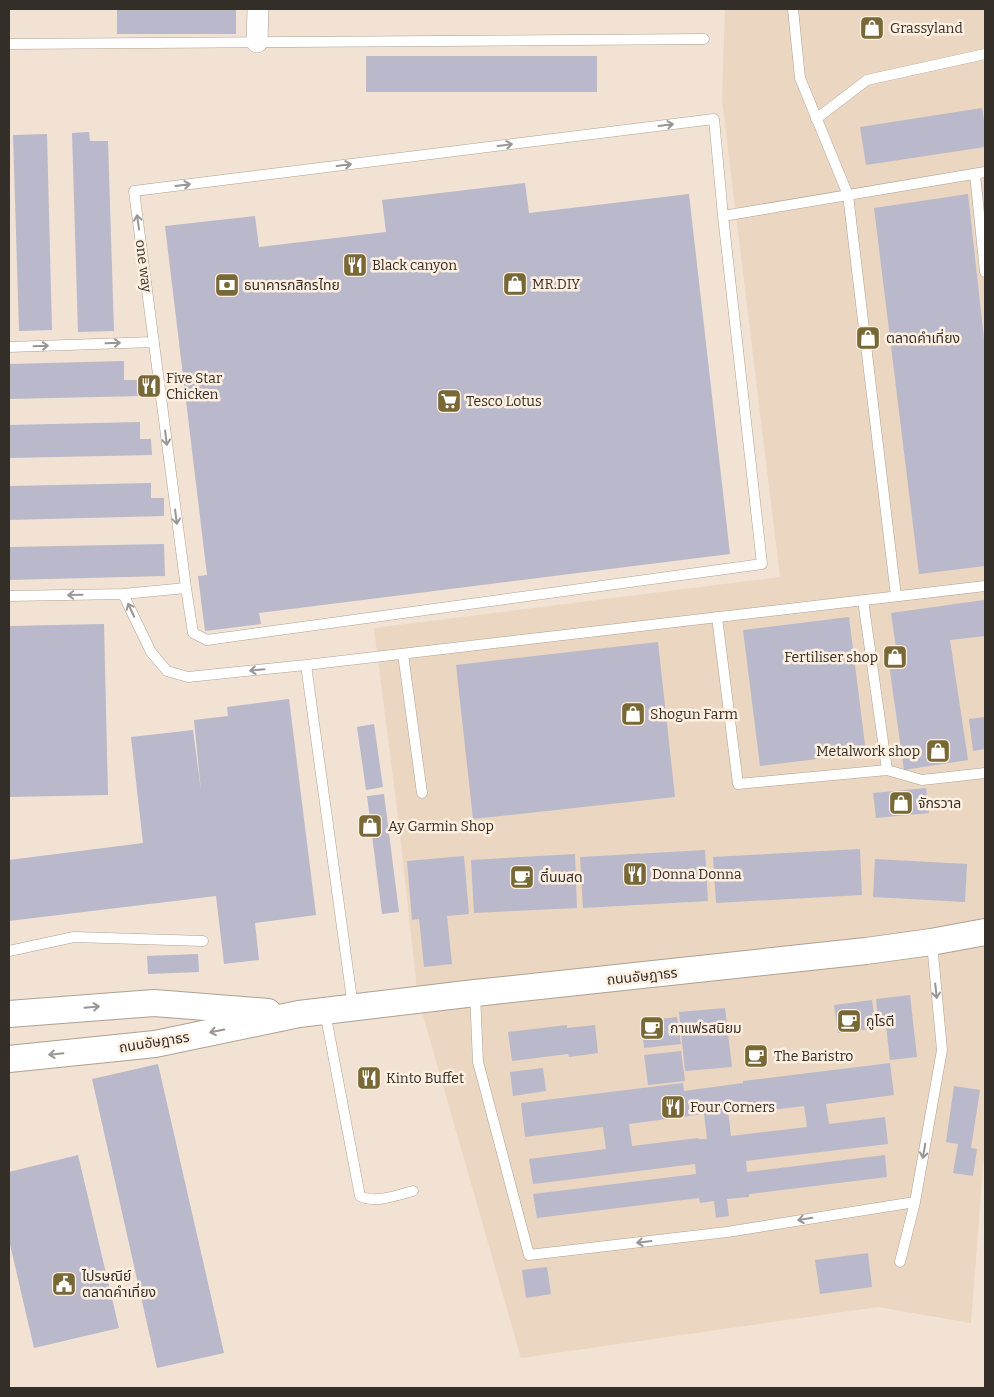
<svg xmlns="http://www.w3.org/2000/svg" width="994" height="1397" viewBox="0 0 994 1397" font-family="Bitter,'Noto Sans Thai',serif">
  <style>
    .built { fill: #ead6c1 }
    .building { fill: #b9b9cb; fill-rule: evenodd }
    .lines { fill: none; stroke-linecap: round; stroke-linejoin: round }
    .service-casing { stroke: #aea192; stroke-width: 11 }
    .minor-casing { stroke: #aea192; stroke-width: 22 }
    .tertiary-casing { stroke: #aea192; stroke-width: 28 }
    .service { stroke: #fff; stroke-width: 10 }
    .minor { stroke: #fff; stroke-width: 21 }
    .tertiary { stroke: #fff; stroke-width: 26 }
    .oneway { stroke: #999694 }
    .labels { text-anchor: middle; stroke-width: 5; stroke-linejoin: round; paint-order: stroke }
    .poi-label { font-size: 14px; fill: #332e28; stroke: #feefe0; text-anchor: start }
    .street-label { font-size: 14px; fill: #332e28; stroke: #feefe0 }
  </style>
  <rect width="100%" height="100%" fill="#f1e2d3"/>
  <path class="built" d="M 725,9 L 985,9 L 985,1142 L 971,1323 L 878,1307 L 521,1358 L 418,998 L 399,825 L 374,628 L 780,577 L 722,100 Z"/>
  <path class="building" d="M 117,9 L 236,9 L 236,34 L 117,34 Z
    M 366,56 L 597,56 L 597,92 L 366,92 Z
    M 982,108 L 984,121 L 985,121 L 985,147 L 866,165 L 860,127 Z
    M 89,132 L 90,141 L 108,141 L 114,331 L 78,332 L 72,133 Z
    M 47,134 L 52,330 L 19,331 L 13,135 Z
    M 525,183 L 529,213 L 689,194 L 730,554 L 259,613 L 261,624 L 205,631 L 198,576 L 207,575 L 165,226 L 255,216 L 259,247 L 386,232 L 382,200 Z
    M 968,194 L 985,348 L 985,566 L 919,574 L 874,208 Z
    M 124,361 L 124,380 L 141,380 L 142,396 L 9,399 L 9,364 Z
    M 140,422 L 140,439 L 151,439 L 152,455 L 9,458 L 9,425 Z
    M 151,483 L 151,498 L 164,498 L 164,516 L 9,520 L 9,486 Z
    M 164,544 L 165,576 L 9,580 L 9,547 Z
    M 984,600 L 985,636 L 950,640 L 968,760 L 904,770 L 887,650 L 896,648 L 891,613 Z
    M 849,617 L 866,753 L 760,766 L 743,630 Z
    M 104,624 L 108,795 L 9,797 L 9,626 Z
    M 658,642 L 675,797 L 473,819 L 456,665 Z
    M 289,699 L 316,915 L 255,923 L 259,960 L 224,964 L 216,896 L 9,921 L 9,860 L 143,843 L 131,737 L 193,730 L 201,791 L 194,720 L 228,716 L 227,707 Z
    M 985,717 L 985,749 L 973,751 L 969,719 Z
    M 374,724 L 383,787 L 366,790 L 357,727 Z
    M 926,788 L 929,813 L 876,818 L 873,793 Z
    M 384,794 L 399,912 L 382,914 L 367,796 Z
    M 860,849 L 862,895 L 716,903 L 713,857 Z
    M 705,850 L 708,901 L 583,908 L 580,857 Z
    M 575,854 L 577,908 L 474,913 L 471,860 Z
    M 464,856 L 469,914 L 447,916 L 452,964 L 424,967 L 419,919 L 412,920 L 407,861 Z
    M 875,859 L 967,864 L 965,902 L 873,897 Z
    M 198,954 L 199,972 L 148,974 L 147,956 Z
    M 910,995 L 917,1057 L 890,1060 L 886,1026 L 879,1027 L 876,999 Z
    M 872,1000 L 876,1028 L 838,1033 L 834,1005 Z
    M 725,1008 L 732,1067 L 685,1071 L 679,1012 Z
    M 677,1017 L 681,1044 L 644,1048 L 641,1021 Z
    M 567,1025 L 567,1028 L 595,1025 L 598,1053 L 569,1057 L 568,1054 L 512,1061 L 508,1032 Z
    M 681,1051 L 685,1081 L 648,1085 L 644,1055 Z
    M 890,1063 L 894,1095 L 826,1104 L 829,1124 L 885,1117 L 888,1144 L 746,1161 L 747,1172 L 885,1155 L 887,1177 L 749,1194 L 749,1197 L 727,1199 L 729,1216 L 716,1218 L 714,1201 L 700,1203 L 699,1198 L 537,1218 L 533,1194 L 696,1174 L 695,1164 L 533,1184 L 529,1159 L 606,1149 L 603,1127 L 525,1137 L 521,1103 L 683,1083 L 684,1091 L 743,1083 L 743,1081 ZM 804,1106 L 807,1127 L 731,1136 L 728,1110 L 746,1108 L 747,1113 ZM 704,1114 L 707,1139 L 699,1139 L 698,1138 L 632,1146 L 629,1124 Z
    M 158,1064 L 224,1353 L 157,1368 L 92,1079 Z
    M 543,1068 L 546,1091 L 513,1096 L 510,1072 Z
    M 954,1086 L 980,1090 L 971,1148 L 977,1149 L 973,1176 L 953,1173 L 958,1144 L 946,1142 Z
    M 78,1155 L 119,1328 L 34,1348 L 9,1240 L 9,1172 Z
    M 868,1253 L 872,1287 L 820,1294 L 815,1260 Z
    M 547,1267 L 551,1294 L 526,1298 L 522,1270 Z"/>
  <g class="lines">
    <defs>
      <path id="service" d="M 793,9 L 800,78 L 848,195 L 896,596
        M 9,44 L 704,39
        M 816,119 L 867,80 L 985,54
        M 975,174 L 985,272
        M 723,216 L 985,172
        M 9,347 L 154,342
        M 123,594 L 151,652 L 167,671 L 188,677 L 306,665 L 985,586
        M 9,596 L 123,594 L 186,588 L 193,633 L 207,640 L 762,564 L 723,216 L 714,119 L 134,191 L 186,588
        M 863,600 L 887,770
        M 717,617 L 738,784 L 887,770 L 922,780 L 985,773
        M 403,654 L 422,793
        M 306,665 L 353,1007
        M 9,951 L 74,937 L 203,941
        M 475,993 L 478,1062 L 529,1255 L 727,1232 L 915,1202 L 942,1050 L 932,943
        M 325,1012 L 360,1196 C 375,1204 397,1195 413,1191
        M 900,1262 L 915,1202"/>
      <path id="minor" d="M 257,42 L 258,9"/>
      <path id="tertiary" d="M 9,1014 L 154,1003 L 268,1012
        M 9,1059 L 155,1044 L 299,1014 L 475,993 L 866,951 L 931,942 L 985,932"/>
    </defs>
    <use href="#service" class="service-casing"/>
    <use href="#minor" class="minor-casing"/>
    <use href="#tertiary" class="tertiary-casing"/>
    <use href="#service" class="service"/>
    <use href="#minor" class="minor"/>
    <use href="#tertiary" class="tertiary"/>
  </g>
  <defs><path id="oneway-shaft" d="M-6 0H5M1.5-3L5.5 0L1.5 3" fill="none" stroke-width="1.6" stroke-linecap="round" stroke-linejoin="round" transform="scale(1.25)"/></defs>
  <g class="oneway">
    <use href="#oneway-shaft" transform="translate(666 125) rotate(-7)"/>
    <use href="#oneway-shaft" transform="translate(505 145) rotate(-7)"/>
    <use href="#oneway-shaft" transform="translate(344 165) rotate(-7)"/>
    <use href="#oneway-shaft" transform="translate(183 185) rotate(-7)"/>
    <use href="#oneway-shaft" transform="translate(138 222) rotate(-98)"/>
    <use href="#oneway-shaft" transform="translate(113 343) rotate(-2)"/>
    <use href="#oneway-shaft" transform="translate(41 346) rotate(-2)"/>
    <use href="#oneway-shaft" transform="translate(166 438) rotate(83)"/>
    <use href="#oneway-shaft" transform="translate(176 517) rotate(83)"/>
    <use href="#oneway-shaft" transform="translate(75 595) rotate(179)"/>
    <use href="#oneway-shaft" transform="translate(131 610) rotate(-115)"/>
    <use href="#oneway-shaft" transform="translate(257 670) rotate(174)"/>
    <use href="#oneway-shaft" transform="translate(936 991) rotate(84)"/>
    <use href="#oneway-shaft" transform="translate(92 1007) rotate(-5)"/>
    <use href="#oneway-shaft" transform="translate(217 1031) rotate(168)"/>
    <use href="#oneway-shaft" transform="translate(56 1054) rotate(174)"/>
    <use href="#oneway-shaft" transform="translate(924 1151) rotate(100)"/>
    <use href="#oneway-shaft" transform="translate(805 1219) rotate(171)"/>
    <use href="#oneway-shaft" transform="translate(644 1242) rotate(173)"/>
  </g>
  <defs>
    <symbol id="shop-square" viewBox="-11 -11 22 22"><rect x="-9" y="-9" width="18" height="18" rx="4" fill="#786835" stroke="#feefe0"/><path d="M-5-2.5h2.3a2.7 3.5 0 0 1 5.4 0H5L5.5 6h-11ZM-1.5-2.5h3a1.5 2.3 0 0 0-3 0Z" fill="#fff"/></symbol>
    <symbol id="restaurant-square" viewBox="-11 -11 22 22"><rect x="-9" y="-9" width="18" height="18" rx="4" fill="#786835" stroke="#feefe0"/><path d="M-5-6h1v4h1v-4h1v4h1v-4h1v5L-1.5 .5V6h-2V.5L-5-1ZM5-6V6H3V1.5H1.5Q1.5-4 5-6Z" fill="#fff"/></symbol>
    <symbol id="bank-square" viewBox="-11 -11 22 22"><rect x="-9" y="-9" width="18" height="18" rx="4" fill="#786835" stroke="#feefe0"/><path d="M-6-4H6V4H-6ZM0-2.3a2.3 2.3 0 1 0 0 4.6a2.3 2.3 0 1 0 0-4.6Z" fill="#fff"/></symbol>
    <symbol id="supermarket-square" viewBox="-11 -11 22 22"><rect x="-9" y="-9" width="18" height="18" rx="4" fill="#786835" stroke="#feefe0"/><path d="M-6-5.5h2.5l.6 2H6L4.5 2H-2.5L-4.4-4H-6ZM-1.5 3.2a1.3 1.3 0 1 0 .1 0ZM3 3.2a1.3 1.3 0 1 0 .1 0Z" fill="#fff"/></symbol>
    <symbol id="cafe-square" viewBox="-11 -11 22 22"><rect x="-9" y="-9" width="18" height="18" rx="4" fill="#786835" stroke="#feefe0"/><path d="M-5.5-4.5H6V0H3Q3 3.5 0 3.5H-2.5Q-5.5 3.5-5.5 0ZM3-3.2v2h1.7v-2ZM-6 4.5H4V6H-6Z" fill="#fff"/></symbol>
    <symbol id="civic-square" viewBox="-11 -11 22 22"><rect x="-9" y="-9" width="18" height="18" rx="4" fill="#786835" stroke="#feefe0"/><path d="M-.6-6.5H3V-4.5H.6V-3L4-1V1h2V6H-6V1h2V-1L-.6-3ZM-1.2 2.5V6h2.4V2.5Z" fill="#fff"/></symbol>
  </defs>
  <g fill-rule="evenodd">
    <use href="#shop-square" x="858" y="14" width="28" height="28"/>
    <use href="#restaurant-square" x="341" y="251" width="28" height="28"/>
    <use href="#shop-square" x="501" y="270" width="28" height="28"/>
    <use href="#bank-square" x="213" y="271" width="28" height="28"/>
    <use href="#shop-square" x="854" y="324" width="28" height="28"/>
    <use href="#restaurant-square" x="135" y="372" width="28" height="28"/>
    <use href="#supermarket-square" x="435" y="387" width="28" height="28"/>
    <use href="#shop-square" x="881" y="643" width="28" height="28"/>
    <use href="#shop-square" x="619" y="700" width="28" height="28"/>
    <use href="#shop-square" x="924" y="737" width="28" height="28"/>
    <use href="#shop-square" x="887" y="789" width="28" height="28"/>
    <use href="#shop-square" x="356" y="812" width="28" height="28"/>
    <use href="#restaurant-square" x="621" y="860" width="28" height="28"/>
    <use href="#cafe-square" x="508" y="863" width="28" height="28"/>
    <use href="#cafe-square" x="835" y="1007" width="28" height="28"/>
    <use href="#cafe-square" x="638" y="1014" width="28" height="28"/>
    <use href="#cafe-square" x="742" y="1042" width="28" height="28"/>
    <use href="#restaurant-square" x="355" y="1064" width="28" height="28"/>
    <use href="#restaurant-square" x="659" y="1093" width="28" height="28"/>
    <use href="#civic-square" x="50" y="1270" width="28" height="28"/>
  </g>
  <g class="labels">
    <g class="poi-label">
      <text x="890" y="33">Grassyland</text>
      <text x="372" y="270">Black canyon</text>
      <text x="532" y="289">MR.DIY</text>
      <text x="244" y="290">ธนาคารกสิกรไทย</text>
      <text x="886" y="343">ตลาดคำเที่ยง</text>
      <text x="166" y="383">Five Star<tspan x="166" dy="16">Chicken</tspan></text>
      <text x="466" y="406">Tesco Lotus</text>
      <text x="878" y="662" text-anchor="end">Fertiliser shop</text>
      <text x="650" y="719">Shogun Farm</text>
      <text x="920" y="756" text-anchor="end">Metalwork shop</text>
      <text x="918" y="808">จักรวาล</text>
      <text x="388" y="831">Ay Garmin Shop</text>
      <text x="652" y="879">Donna Donna</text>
      <text x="540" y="882">ตี๋นมสด</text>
      <text x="866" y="1026">กูโรตี</text>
      <text x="670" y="1033">กาแฟรสนิยม</text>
      <text x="774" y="1061">The Baristro</text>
      <text x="386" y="1083">Kinto Buffet</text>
      <text x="690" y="1112">Four Corners</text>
      <text x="82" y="1281">ไปรษณีย์<tspan x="82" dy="16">ตลาดคำเที่ยง</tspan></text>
    </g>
    <g class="street-label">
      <text transform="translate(144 266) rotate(83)" y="5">one way</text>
      <text transform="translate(642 976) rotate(-6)" y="5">ถนนอัษฎาธร</text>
      <text transform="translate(154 1042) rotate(-9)" y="5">ถนนอัษฎาธร</text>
    </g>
  </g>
  <rect width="994" height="1397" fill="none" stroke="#332e28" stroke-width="20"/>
</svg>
